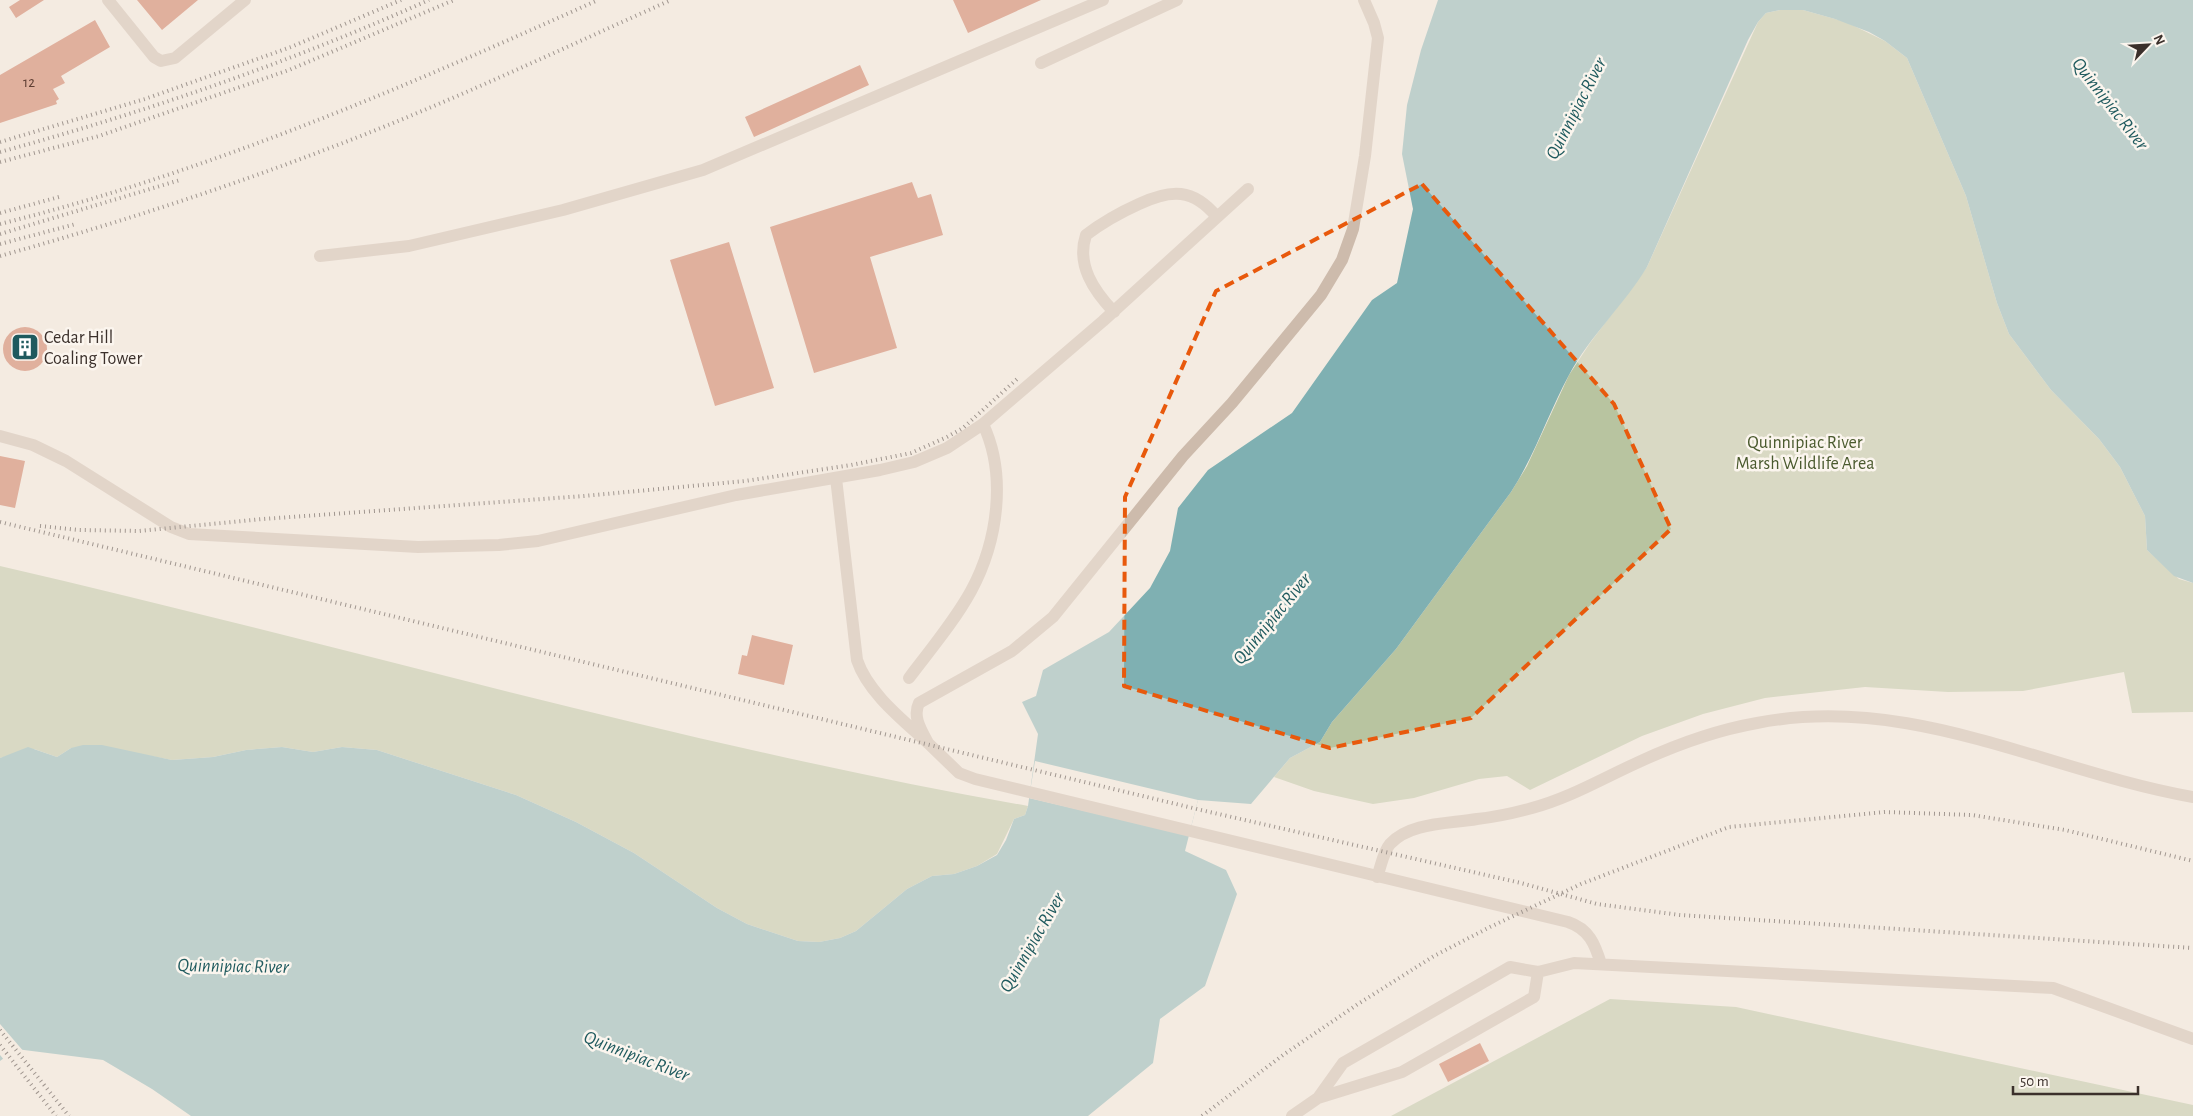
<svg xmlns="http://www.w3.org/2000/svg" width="2193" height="1116" viewBox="0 0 2193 1116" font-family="'Alegreya Sans',sans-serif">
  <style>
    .green { fill: #b8c4a0 }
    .water { fill: #7fb0b2 }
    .pier { fill: #f4ebe1 }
    .building { fill: #c8694b }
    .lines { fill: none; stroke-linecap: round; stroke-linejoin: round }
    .minor { stroke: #cdbbac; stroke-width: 12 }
    .rail { stroke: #3b302b; stroke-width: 4; stroke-dasharray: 1 4; stroke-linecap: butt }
    .marked { fill: none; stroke: #e8590c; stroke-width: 4; stroke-dasharray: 10 6; stroke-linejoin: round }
    .labels { text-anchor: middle; stroke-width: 5; stroke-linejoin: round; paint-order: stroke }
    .number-label { font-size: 15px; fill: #5e3e33 }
    .poi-label { font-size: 18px; fill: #3b302b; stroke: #fbf5ee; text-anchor: start }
    .park-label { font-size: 18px; fill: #4a5a2e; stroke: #fbf5ee }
    .water-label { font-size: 19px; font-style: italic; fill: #1f5a5e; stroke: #fbf5ee }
  </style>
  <rect width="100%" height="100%" fill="#f4ebe1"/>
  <path class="green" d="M 1780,10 L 1803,10 L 1846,22 L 1885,41 L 1907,58 L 1966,196 L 1997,303 L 2009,334 L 2051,390 L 2099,439 L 2120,467 L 2145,516 L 2147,550 L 2179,579 L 2193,583 L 2193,712 L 2132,713 L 2124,672 L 2023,691 L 1948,692 L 1865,687 L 1765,698 L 1703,714 L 1642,736 L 1530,790 L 1507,776 L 1479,779 L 1414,798 L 1373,804 L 1314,791 L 1274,777 L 1290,758 L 1320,742 L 1332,722 L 1396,649 L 1511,492 L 1527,466 L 1569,375 L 1590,343 L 1647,267 L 1758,22 L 1766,13 Z
    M 0,566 C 343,645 681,745 1028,806 L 1025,815 L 1014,819 L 997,854 L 977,866 L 954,874 L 932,876 L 907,889 L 856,931 L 840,938 L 819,942 L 798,941 L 747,924 L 717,908 L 634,853 L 576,822 L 516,795 L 377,750 L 342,747 L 313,752 L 282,747 L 246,750 L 213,757 L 172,760 L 114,749 L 71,748 L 57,757 L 34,749 L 0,758 Z
    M 1610,999 L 1736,1007 L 2193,1105 L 2193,1116 L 1391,1116 Z"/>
  <path class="water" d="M 1438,0 L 2193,0 L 2193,583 L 2174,576 L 2147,550 L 2145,516 L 2120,467 L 2099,439 L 2051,390 L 2009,334 L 1997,303 L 1966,196 L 1907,58 L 1885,41 L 1869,32 L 1835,19 L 1803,10 L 1780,10 L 1766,13 L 1758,22 L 1748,40 L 1647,267 C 1624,305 1590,336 1569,375 C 1548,414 1535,455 1511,492 L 1396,649 L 1332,722 L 1320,742 L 1290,758 L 1251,804 L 1198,800 L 1185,851 L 1226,870 L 1237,894 L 1205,986 L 1160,1019 L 1153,1063 L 1088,1116 L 191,1116 L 152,1089 L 103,1060 L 16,1049 L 0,1061 L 0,758 L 28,747 L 57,757 L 71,748 L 83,745 L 102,745 L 172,760 L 213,757 L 246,750 L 282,747 L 313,752 L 342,747 L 377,750 L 516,795 L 576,822 L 634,853 L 717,908 L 747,924 L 798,941 L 819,942 L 840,938 L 856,931 L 907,889 L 932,876 L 954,874 L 977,866 L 997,855 L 1006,840 L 1014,819 L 1025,815 L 1028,806 L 1038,734 L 1022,702 L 1036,696 L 1043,670 L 1109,632 L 1150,588 L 1170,551 L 1178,508 L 1208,470 L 1292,413 L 1372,300 L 1397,283 L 1413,209 L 1402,154 L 1407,105 L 1421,50 Z"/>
  <path class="pier" d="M 1035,761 L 1198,800 L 1189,835 L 1029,798 Z
    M 0,1024 L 25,1053 L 17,1052 L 5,1061 L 0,1055 Z"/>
  <path class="building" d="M 20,0 L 44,0 L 16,18 L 9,7 Z
    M 137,0 L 198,0 L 162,30 Z
    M 953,0 L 1041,0 L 968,33 Z
    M 95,20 L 110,47 L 61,76 L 65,83 L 53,89 L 59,99 L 56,101 L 57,104 L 0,123 L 0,75 Z
    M 860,65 L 869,85 L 754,137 L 745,117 Z
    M 912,182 L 918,198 L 931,194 L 943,235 L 870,257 L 897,348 L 814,373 L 770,227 Z
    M 729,242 L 774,388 L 715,406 L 670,260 Z
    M3 349a22 22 0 1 1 44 0a22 22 0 1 1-44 0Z
    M 0,456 L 25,461 L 15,508 L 0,505 Z
    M 752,635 L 793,645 L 784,685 L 738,674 L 742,655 L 747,656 Z
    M 1480,1043 L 1489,1061 L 1448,1082 L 1439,1064 Z"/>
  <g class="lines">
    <path class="minor" d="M 108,0 L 154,57 L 161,61 L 175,58 L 245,0
      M 1041,63 L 1177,0
      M 320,256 L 409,246 L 563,210 L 703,170 L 1103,0
      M 1114,312 C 1094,291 1076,265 1086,235 C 1103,222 1119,213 1139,204 C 1171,189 1193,188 1217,217
      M 0,436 L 33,445 L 66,461 L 171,527 L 189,534 L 418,547 L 499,545 L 538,541 L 736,495 L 880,470 L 914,462 L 947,448 L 983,424 L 1103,321 L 1248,189
      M 836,478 L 857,660 C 868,693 903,720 928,743 C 922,731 912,717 919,703 L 1012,651 L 1053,617 L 1183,456 L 1232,403 L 1321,295 L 1342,260 L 1353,229 L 1365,156 L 1378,38 L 1374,23 L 1364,0
      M 909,678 C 930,650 954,622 971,591 C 998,541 1007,475 983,424
      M 928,743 L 959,773 L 975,779 L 1568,922 C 1589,929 1595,944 1601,964
      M 1377,877 C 1381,867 1383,852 1390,844 C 1410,822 1449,824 1477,819 C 1495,817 1514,813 1532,808 C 1570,798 1605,777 1641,761 C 1678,744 1717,730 1757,723 C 1911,693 2046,771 2193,797
      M 1318,1098 L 1343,1063 L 1510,967 L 1538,972 L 1574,963 L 2053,988 L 2193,1039
      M 1292,1116 L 1318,1098 L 1402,1072 L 1534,997 L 1538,972"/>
    <path class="rail" d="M 0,142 L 145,99 L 291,47 L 401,0
      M 0,152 C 146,112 291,62 429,0
      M 0,162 L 99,136 L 289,70 L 454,0
      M 0,213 L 59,197
      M 0,224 C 208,172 403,88 598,0
      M 0,234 L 180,180
      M 0,244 L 76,224
      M 0,256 C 111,225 220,190 327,149 C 444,105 557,51 671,0
      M 0,522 L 1201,810 L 1521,883 L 1597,904 L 1680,915 L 2193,948
      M 40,526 L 79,530 L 139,531 L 263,519 L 584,496 L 745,481 L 851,465 L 911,453 L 947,437 L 963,428 L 1017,379
      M 0,1030 L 69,1116
      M 0,1045 L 56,1116
      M 1202,1116 L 1283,1055 L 1358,1004 L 1434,956 L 1490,927 L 1581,884 L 1729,827 L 1885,812 L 1972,815 L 2065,830 L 2193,861"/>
  </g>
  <path d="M0 0H2193V1116H0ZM 1422,184 L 1614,404 L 1671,529 L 1471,718 L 1330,748 L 1124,686 L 1125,497 L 1216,291 Z" fill="#f4ebe1" fill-opacity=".55" fill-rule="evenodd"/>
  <path class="marked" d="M 1422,184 L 1614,404 L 1671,529 L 1471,718 L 1330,748 L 1124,686 L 1125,497 L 1216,291 Z"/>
  <defs>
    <symbol id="building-square" viewBox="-11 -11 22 22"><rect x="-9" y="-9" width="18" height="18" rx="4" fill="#1f5a5e" stroke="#fbf5ee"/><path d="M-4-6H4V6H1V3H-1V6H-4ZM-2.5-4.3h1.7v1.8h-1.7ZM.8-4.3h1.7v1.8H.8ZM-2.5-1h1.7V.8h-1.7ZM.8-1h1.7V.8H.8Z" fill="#fff"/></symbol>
  </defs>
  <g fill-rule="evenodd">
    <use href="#building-square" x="9" y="331" width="32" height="32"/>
  </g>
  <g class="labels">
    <g class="number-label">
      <text x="29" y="87">12</text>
    </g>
    <g class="poi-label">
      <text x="44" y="343">Cedar Hill<tspan x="44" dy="21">Coaling Tower</tspan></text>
    </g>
    <g class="park-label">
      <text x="1805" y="448">Quinnipiac River<tspan x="1805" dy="21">Marsh Wildlife Area</tspan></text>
    </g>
    <g class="water-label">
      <text transform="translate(2111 103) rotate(52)" y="7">Quinnipiac River</text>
      <text transform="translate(1575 108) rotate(-63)" y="7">Quinnipiac River</text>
      <text transform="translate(1271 618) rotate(-51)" y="7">Quinnipiac River</text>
      <text transform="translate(1031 942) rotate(-60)" y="7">Quinnipiac River</text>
      <text transform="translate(233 965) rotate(1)" y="7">Quinnipiac River</text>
      <text transform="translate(637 1055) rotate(21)" y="7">Quinnipiac River</text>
    </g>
  </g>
  <g transform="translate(2148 45) rotate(65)" stroke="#fbf5ee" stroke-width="4" paint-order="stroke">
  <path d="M0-4L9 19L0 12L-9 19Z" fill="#3b302b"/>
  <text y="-8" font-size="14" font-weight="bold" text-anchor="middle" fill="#3b302b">N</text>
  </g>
  <path d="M2013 1086v8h125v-8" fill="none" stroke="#3b302b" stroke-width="2.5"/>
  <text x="2020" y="1086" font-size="15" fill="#3b302b" stroke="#fbf5ee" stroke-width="4" paint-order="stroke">50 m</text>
</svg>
